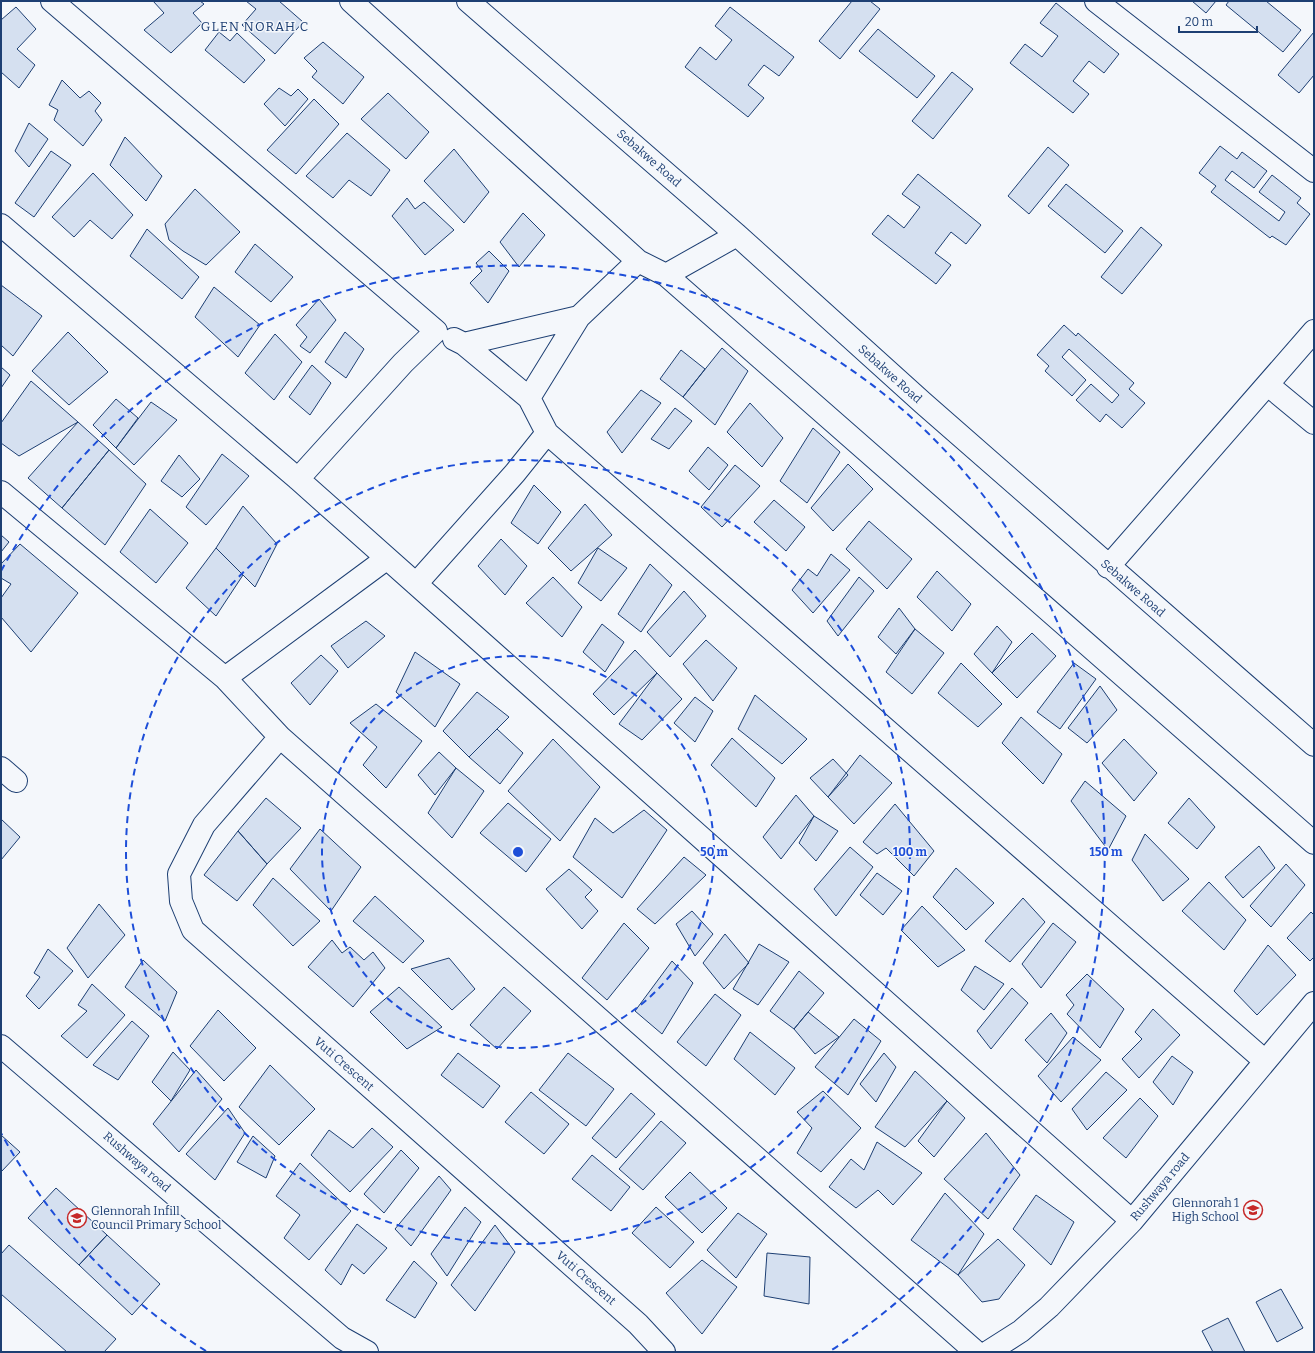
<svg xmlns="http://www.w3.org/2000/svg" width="1315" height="1353" viewBox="0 0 1315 1353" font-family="Bitter,serif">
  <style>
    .building { fill: #d5e0f0; stroke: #1d3f73 }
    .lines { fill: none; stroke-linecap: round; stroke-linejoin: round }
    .minor-casing { stroke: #1d3f73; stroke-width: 24 }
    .minor { stroke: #f4f7fb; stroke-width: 22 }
    .ring { fill: none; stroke: #1d4ed8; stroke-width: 2; stroke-dasharray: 7 5 }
    .labels { text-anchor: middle; stroke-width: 3; stroke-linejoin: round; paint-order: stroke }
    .street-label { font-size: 12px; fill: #1d3f73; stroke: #f4f7fb }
    .poi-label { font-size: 12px; fill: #1d3f73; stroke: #f4f7fb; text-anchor: end }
    .neighbourhood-label { font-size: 13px; letter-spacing: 1px; fill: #1d3f73; stroke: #f4f7fb }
    .centre { fill: #1d4ed8; stroke: #f4f7fb; stroke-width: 2 }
    .ring-label { font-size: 12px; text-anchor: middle; font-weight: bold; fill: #1d4ed8; stroke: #f4f7fb; stroke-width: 3; stroke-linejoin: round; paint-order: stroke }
  </style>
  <rect width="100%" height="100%" fill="#f4f7fb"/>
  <path class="building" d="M 153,1 L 200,1 L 204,4 L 193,13 L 202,23 L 171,53 L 144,30 L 164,13 Z
    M 246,1 L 279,1 L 303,22 L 275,54 L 242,25 L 256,9 Z
    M 852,1 L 870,1 L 880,9 L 840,59 L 819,41 Z
    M 1192,1 L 1216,1 L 1206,13 Z
    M 1229,1 L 1266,1 L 1301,30 L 1283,52 L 1226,5 Z
    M 1056,3 L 1119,54 L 1104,73 L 1089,61 L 1073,81 L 1089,94 L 1073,113 L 1010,63 L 1025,44 L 1042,57 L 1058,36 L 1040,23 Z
    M 16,7 L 36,29 L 17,49 L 35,65 L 19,88 L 1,72 L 1,20 Z
    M 730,7 L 794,57 L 779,76 L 764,65 L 748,85 L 764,98 L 748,117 L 685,67 L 700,47 L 716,60 L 732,40 L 715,26 Z
    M 878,29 L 935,76 L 917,98 L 859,51 Z
    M 219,32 L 230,41 L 237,33 L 265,60 L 244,83 L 205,50 Z
    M 1314,32 L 1314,75 L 1299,93 L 1278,75 Z
    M 323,42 L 364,77 L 343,104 L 312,77 L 317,71 L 304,58 Z
    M 952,72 L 973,89 L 933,139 L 912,121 Z
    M 62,80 L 80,98 L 89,91 L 101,103 L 95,111 L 102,120 L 83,146 L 54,120 L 58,110 L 49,105 Z
    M 279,88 L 291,96 L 298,89 L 308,99 L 285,126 L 264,104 Z
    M 388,93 L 429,132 L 406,159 L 361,119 Z
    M 314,99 L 339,124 L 296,174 L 267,150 Z
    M 29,123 L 48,139 L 29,167 L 15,151 Z
    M 347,133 L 390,170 L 371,196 L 349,180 L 333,198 L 306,176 Z
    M 125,137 L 162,176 L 146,201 L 110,165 Z
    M 1220,146 L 1237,159 L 1242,152 L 1267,171 L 1254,188 L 1232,171 L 1225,180 L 1279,221 L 1285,212 L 1259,192 L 1272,175 L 1301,198 L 1297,203 L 1310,214 L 1286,245 L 1272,236 L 1270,238 L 1211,192 L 1216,186 L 1199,173 Z
    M 1048,147 L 1069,165 L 1029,214 L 1008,196 Z
    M 454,149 L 489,192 L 464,223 L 424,181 Z
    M 51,151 L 71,165 L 34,217 L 15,203 Z
    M 93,173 L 133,215 L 112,239 L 90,220 L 74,237 L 52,217 Z
    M 918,174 L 981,225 L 966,244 L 951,232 L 935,253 L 951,265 L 936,284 L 872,234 L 888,215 L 904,228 L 920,207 L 902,194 Z
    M 1066,184 L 1123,231 L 1105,253 L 1048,206 Z
    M 195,189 L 240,232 L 206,265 L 183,251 L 169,240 L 165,224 Z
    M 407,198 L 415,209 L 424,202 L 454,230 L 425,255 L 392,216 Z
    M 523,213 L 545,235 L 519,267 L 500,242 Z
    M 1141,227 L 1162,245 L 1122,294 L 1101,277 Z
    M 147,229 L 199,277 L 182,299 L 130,256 Z
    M 255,244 L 293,277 L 271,302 L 235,272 Z
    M 489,251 L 509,271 L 488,303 L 470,283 L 482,271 L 476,263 Z
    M 1,285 L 42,316 L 13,356 L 1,345 Z
    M 214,287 L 260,325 L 238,357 L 195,317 Z
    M 319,299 L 336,320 L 310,353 L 300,346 L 307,337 L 296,325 Z
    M 1064,325 L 1076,336 L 1078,333 L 1134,383 L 1129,389 L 1145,403 L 1122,428 L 1106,414 L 1100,422 L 1076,400 L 1091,384 L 1112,403 L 1119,395 L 1069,349 L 1062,357 L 1086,380 L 1072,396 L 1045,371 L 1049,366 L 1037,355 Z
    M 68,332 L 108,372 L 69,405 L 32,371 Z
    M 345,332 L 364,349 L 346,378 L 325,362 Z
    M 275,334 L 302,362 L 274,400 L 245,373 Z
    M 722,348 L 748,371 L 715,425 L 683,397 Z
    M 681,350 L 705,369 L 683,397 L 660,379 Z
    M 312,365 L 331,383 L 310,415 L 289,397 Z
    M 1,367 L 10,375 L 1,388 Z
    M 31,381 L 78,422 L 19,456 L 1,443 L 1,423 Z
    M 641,390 L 661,403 L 622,453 L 607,432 Z
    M 116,399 L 138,418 L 116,448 L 93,425 Z
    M 151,402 L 177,420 L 134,465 L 116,448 Z
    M 750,403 L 783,438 L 762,467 L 727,432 Z
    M 675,408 L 692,421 L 669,449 L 651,439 Z
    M 78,422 L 109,450 L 62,508 L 28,478 Z
    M 813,428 L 840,452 L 807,503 L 780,481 Z
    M 708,447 L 728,465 L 709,490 L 689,471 Z
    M 109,450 L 146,484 L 105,545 L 62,508 Z
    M 222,454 L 249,476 L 206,525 L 186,507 Z
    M 179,455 L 200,479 L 182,497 L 161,481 Z
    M 848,464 L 873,489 L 833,531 L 811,508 Z
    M 735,465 L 760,486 L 722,527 L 701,507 Z
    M 534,485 L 561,512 L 538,544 L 511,523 Z
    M 774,500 L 805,527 L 786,551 L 754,522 Z
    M 585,504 L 612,535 L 571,571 L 548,548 Z
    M 243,506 L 277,544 L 255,587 L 216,548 Z
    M 150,509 L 188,543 L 156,583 L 120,552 Z
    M 869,521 L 912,559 L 887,589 L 846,549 Z
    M 1,535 L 9,542 L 1,552 Z
    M 501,539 L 527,566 L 505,595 L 478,566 Z
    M 20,544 L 78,593 L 31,652 L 1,617 L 1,598 L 11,584 L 1,578 L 1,564 Z
    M 216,548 L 243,575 L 216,616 L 186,588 Z
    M 598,548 L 627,568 L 601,601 L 578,583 Z
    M 831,554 L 850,570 L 813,613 L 792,590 L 808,569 L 817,576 Z
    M 650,564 L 672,585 L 641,632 L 618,614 Z
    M 937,571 L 971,604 L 952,631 L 917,597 Z
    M 553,577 L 582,607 L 562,637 L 526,603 Z
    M 859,577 L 874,591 L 838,636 L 827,621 Z
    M 684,591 L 706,616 L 670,657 L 647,632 Z
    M 899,608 L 915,629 L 896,654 L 878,637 Z
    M 366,621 L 385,636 L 348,668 L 331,646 Z
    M 602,624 L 624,642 L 605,672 L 583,652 Z
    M 997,626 L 1012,642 L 992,673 L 974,654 Z
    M 915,629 L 944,653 L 912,694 L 886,672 Z
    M 1032,633 L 1056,656 L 1017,698 L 992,673 Z
    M 706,640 L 737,668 L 713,701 L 683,664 Z
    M 635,650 L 657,673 L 614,715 L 593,694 Z
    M 415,652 L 460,684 L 435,727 L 396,692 Z
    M 321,655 L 338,671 L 310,705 L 291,683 Z
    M 961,663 L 1002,704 L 978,727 L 938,693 Z
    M 1074,663 L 1096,679 L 1060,729 L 1037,712 Z
    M 657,673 L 682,699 L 642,740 L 619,724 Z
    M 1100,686 L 1117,710 L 1087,743 L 1068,728 Z
    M 477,692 L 509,717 L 469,757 L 443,731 Z
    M 755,695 L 807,739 L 782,764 L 738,729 Z
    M 695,697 L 713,711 L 695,742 L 674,723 Z
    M 376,704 L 422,741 L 386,788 L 363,765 L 377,747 L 350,723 Z
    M 1021,717 L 1062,754 L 1043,784 L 1002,743 Z
    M 497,729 L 523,753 L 500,784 L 469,757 Z
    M 732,738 L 775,778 L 756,807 L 711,765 Z
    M 553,739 L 600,787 L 560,841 L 508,791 Z
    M 1124,739 L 1157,773 L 1134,801 L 1102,763 Z
    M 439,752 L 456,768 L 435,795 L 418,775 Z
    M 860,755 L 892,783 L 854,824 L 828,797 Z
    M 833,759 L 848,775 L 828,797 L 810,778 Z
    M 456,768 L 484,791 L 452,838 L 428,813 Z
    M 1085,781 L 1126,816 L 1108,850 L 1071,801 Z
    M 796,795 L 814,816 L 781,859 L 763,837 Z
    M 266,798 L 301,828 L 267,864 L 238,831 Z
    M 1189,798 L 1215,827 L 1197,849 L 1168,823 Z
    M 508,803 L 551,839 L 526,872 L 480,833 Z
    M 895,804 L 934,851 L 914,876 L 886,848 L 877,854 L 863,842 Z
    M 644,810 L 667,830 L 622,898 L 573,857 L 595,818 L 613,833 Z
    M 814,816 L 838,831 L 816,861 L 799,843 Z
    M 1,819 L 20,837 L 1,860 Z
    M 320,829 L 361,867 L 331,911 L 290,869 Z
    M 238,831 L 267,864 L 237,901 L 204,875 Z
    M 1145,834 L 1189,879 L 1163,901 L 1132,860 Z
    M 1259,846 L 1275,868 L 1243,898 L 1225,877 Z
    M 850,847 L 873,867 L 836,916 L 814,889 Z
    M 684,857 L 706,875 L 655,924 L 637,909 Z
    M 1286,864 L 1305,885 L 1271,927 L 1250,906 Z
    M 956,868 L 994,903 L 966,930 L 933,897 Z
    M 569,869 L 592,890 L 585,897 L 598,911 L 582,929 L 546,889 Z
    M 877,873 L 902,891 L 883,915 L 860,895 Z
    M 273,878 L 320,921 L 293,946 L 253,905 Z
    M 1209,882 L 1246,920 L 1224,950 L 1182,911 Z
    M 375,896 L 424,941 L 403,963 L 353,921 Z
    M 1023,898 L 1045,922 L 1010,962 L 985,941 Z
    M 99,904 L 125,935 L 88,978 L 67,948 Z
    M 922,906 L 965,950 L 938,967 L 901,930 Z
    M 692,911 L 713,934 L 695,956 L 676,924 Z
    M 1311,912 L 1314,915 L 1314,957 L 1310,961 L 1287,938 Z
    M 624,923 L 649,948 L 607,1000 L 582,978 Z
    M 1053,923 L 1076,942 L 1041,988 L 1022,964 Z
    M 725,934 L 749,963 L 724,989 L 703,963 Z
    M 332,940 L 342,953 L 350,947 L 364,960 L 373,952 L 385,968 L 353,1007 L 308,967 Z
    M 759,944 L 789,962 L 758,1005 L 733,989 Z
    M 1268,945 L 1296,975 L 1257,1015 L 1234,991 Z
    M 48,949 L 73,971 L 39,1009 L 26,996 L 40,977 L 34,973 Z
    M 449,958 L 475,989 L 452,1010 L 411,969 Z
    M 143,960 L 177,992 L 165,1021 L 125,987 Z
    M 672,961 L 693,983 L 662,1034 L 635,1011 Z
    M 975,966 L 1004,984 L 984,1010 L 961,990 Z
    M 799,971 L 824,993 L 794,1029 L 770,1011 Z
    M 1087,974 L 1124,1009 L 1100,1048 L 1067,1014 L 1074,1005 L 1066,995 Z
    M 92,984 L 125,1015 L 87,1058 L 61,1036 L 87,1011 L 78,1005 Z
    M 399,987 L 442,1027 L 407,1049 L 370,1012 Z
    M 504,987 L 531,1011 L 497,1049 L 470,1025 Z
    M 1012,988 L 1028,1003 L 991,1049 L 977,1031 Z
    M 715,994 L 741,1015 L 706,1066 L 677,1042 Z
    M 1153,1009 L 1180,1035 L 1139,1078 L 1122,1059 L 1142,1039 L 1135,1032 Z
    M 218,1010 L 256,1048 L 224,1081 L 190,1046 Z
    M 808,1012 L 839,1037 L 815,1054 L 794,1029 Z
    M 1051,1013 L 1067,1033 L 1047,1063 L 1025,1040 Z
    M 854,1019 L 881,1041 L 848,1095 L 815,1067 Z
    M 132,1021 L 149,1036 L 118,1080 L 93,1065 Z
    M 750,1032 L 795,1068 L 775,1095 L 734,1059 Z
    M 1073,1037 L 1101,1060 L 1061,1102 L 1038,1076 Z
    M 173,1052 L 190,1070 L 171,1101 L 152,1082 Z
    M 458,1053 L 500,1086 L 483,1108 L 441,1075 Z
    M 568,1053 L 614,1089 L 586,1126 L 539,1090 Z
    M 884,1053 L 896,1067 L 876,1102 L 860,1084 Z
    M 1172,1056 L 1193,1072 L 1173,1105 L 1153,1082 Z
    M 270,1065 L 315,1109 L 279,1145 L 239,1107 Z
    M 196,1070 L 222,1099 L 179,1152 L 153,1124 Z
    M 915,1071 L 947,1101 L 905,1147 L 875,1127 Z
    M 1106,1072 L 1127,1090 L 1087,1130 L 1072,1109 Z
    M 823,1091 L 861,1128 L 821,1172 L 797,1153 L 812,1128 L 797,1112 Z
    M 531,1092 L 569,1124 L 544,1154 L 505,1122 Z
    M 631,1093 L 655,1114 L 616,1158 L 592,1138 Z
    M 1140,1098 L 1158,1116 L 1126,1158 L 1103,1138 Z
    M 947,1101 L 965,1118 L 934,1157 L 918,1141 Z
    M 228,1108 L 245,1133 L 215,1180 L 186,1154 Z
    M 661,1121 L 686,1143 L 643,1190 L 619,1169 Z
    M 372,1128 L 393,1147 L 350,1192 L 311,1155 L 329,1130 L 353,1148 Z
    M 986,1133 L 1020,1175 L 988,1219 L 944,1179 Z
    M 1,1135 L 20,1152 L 1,1172 Z
    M 253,1136 L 275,1156 L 266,1178 L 237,1162 Z
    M 877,1142 L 922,1173 L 893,1205 L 878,1190 L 856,1208 L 829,1187 L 851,1159 L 864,1170 Z
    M 401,1150 L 419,1168 L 384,1213 L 364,1194 Z
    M 592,1155 L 630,1187 L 611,1211 L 572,1179 Z
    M 300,1163 L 351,1211 L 309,1260 L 284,1238 L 300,1215 L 276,1196 Z
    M 690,1172 L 727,1208 L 702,1233 L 665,1197 Z
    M 439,1176 L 451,1190 L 411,1246 L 395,1229 Z
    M 56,1188 L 107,1235 L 79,1265 L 28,1218 Z
    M 945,1193 L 984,1234 L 958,1275 L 911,1240 Z
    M 1036,1195 L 1074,1222 L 1051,1265 L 1013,1229 Z
    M 465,1207 L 481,1222 L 447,1276 L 431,1254 Z
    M 656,1207 L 694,1242 L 670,1268 L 632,1233 Z
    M 738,1213 L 767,1234 L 736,1278 L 707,1250 Z
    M 357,1224 L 387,1248 L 364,1274 L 352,1264 L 341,1285 L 325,1270 Z
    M 495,1225 L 515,1252 L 475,1311 L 451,1285 Z
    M 107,1235 L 160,1284 L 132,1315 L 79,1265 Z
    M 998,1239 L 1025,1265 L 999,1299 L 982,1302 L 958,1275 Z
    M 9,1245 L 116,1339 L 104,1352 L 67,1352 L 1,1294 L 1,1254 Z
    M 767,1253 L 810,1257 L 809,1304 L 764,1296 Z
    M 702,1260 L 737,1287 L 702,1334 L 666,1293 Z
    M 414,1261 L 437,1283 L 415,1318 L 386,1300 Z
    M 1281,1289 L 1303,1328 L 1277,1342 L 1256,1302 Z
    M 1228,1318 L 1245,1352 L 1213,1352 L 1202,1331 Z"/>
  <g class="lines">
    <defs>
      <path id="minor" d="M 52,1 L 436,331 L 403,363 L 298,479
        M 351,1 L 638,261 L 666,275 L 1314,843
        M 468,1 L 737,235 L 923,403 L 1314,745
        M 1096,1 L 1314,171
        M 1,225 L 298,479 L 1132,1221
        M 666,275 L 737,235
        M 454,339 L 464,344 L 529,398
        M 464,344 L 579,317
        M 1268,385 L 1314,423
        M 547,433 L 529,398 L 579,317 L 638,261
        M 1,492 L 225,678 L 280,737 L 976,1352
        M 1108,567 L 1314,331
        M 416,584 L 515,473 L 547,433 L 1265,1061
        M 225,678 L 386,559
        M 280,737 L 204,825 L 179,874 L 181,901 L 193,930 L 638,1324 L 664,1352
        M 1,768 L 16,781
        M 1,1046 L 342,1338 L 367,1352
        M 988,1352 L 1021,1331 L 1049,1307 L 1132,1221 L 1314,1003"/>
    </defs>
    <use href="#minor" class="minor-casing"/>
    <use href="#minor" class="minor"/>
  </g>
  <g class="ring">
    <circle cx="518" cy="852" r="196"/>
    <circle cx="518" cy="852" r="392"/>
    <path d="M206 1351A588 588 0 0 1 1 1133M1 571A588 588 0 1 1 830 1351"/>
  </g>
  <defs>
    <symbol id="school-ring" viewBox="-11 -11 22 22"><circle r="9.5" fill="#f4f7fb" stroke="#c62828" stroke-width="1.5"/><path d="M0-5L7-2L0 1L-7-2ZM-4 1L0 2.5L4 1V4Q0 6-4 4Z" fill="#c62828"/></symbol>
  </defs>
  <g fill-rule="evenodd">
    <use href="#school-ring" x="1242" y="1199" width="22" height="22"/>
    <use href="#school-ring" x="66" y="1207" width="22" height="22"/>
  </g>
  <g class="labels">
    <g class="street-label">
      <text transform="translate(649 158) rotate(41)" y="4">Sebakwe Road</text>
      <text transform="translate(890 374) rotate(42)" y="4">Sebakwe Road</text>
      <text transform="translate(1133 588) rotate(41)" y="4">Sebakwe Road</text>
      <text transform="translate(344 1064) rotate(41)" y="4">Vuti Crescent</text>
      <text transform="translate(137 1162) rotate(41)" y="4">Rushwaya road</text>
      <text transform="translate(1160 1187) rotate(-50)" y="4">Rushwaya road</text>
      <text transform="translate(586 1278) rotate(41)" y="4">Vuti Crescent</text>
    </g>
    <g class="poi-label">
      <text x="1239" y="1207">Glennorah 1<tspan x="1239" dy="14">High School</tspan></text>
      <text x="91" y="1215" text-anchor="start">Glennorah Infill<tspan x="91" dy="14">Council Primary School</tspan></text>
    </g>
    <g class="neighbourhood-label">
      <text x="255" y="31">GLEN NORAH C</text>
    </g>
  </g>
  <circle cx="518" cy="852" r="6" class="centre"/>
  <g class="ring-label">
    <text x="714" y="856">50 m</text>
    <text x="910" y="856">100 m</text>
    <text x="1106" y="856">150 m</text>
  </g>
  <rect width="1315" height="1353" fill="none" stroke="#1d3f73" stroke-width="4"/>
  <path d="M1179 26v6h78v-6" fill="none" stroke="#1d3f73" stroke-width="2"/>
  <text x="1185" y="26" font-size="12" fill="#1d3f73" stroke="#f4f7fb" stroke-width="3" paint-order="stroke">20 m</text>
</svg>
